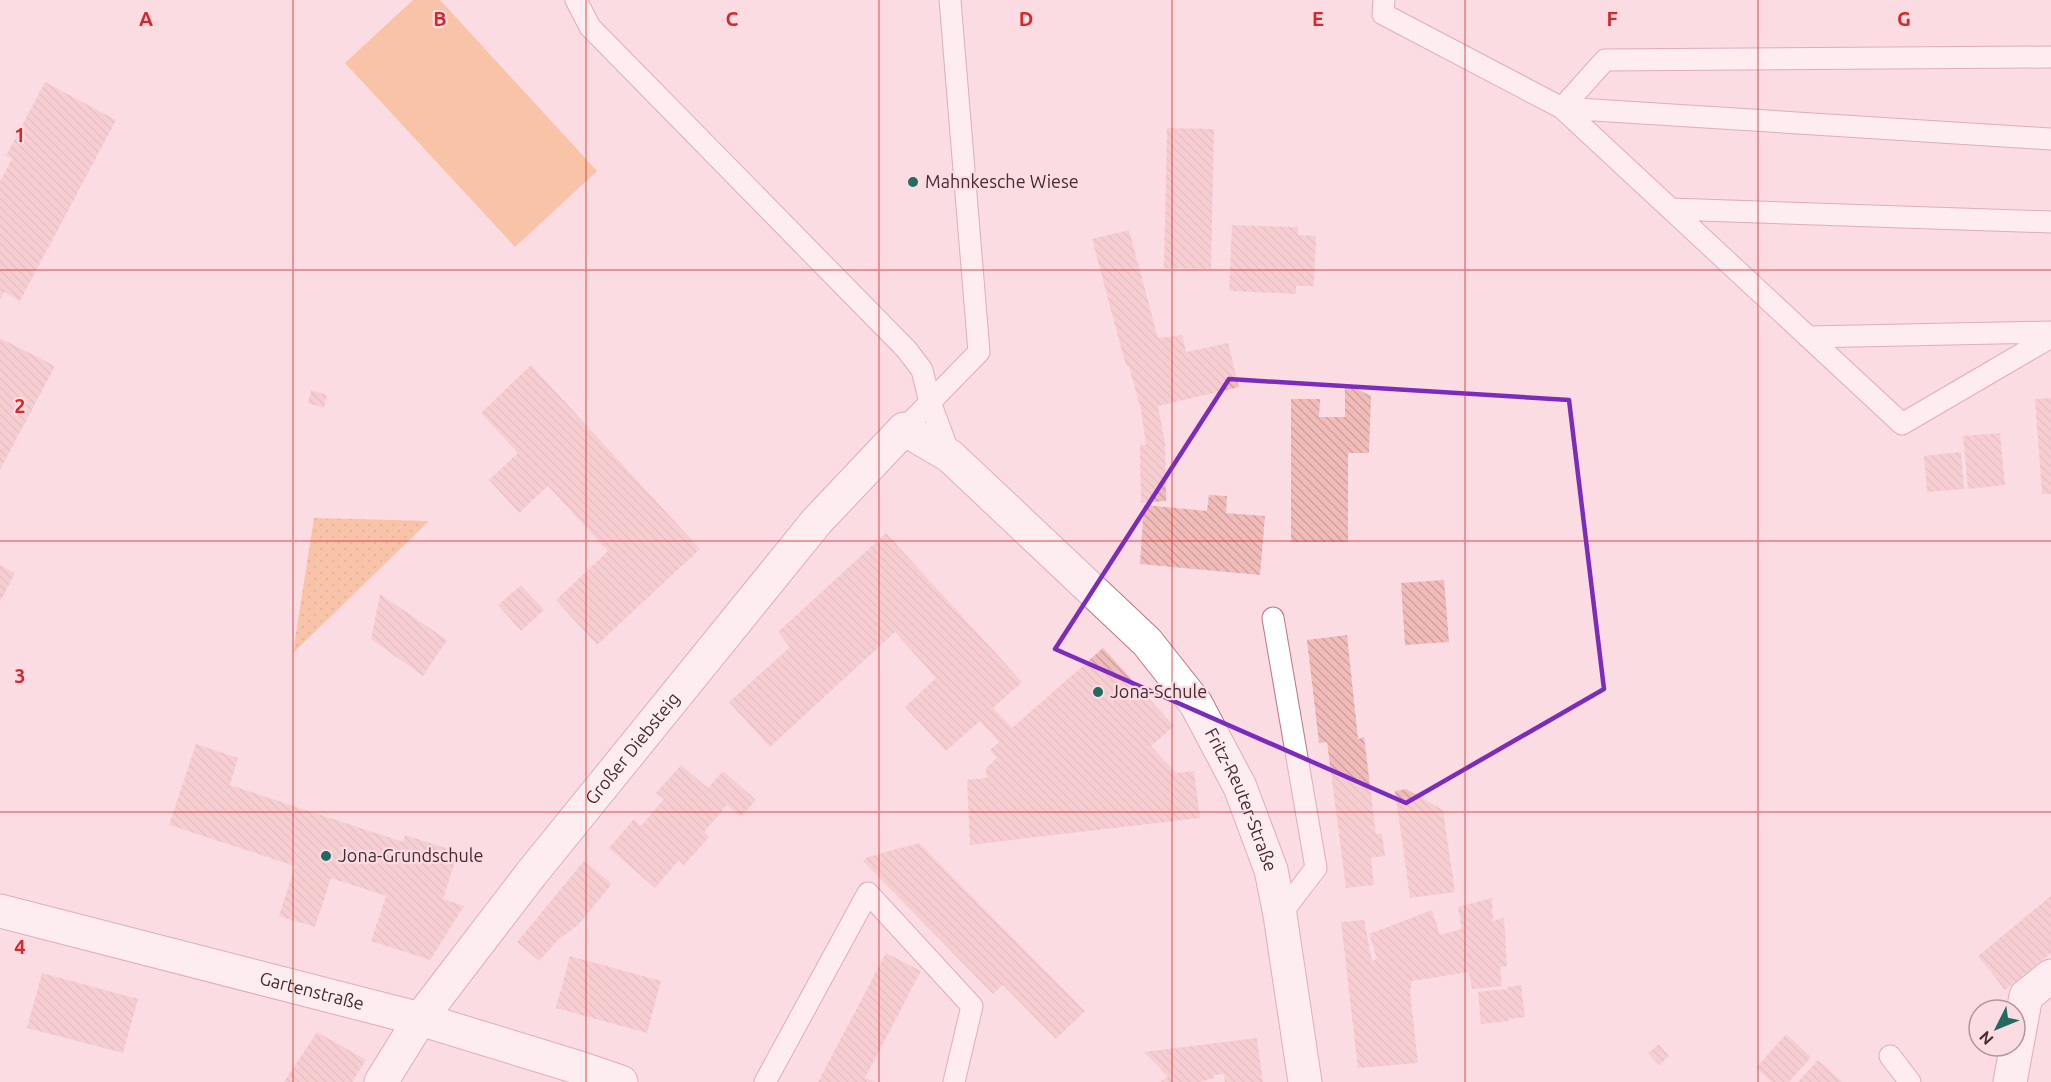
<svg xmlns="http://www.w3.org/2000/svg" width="2051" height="1082" viewBox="0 0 2051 1082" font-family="Ubuntu,sans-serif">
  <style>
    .green { fill: url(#green-dots) }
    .pitch { fill: #f3a55e }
    .building { fill: url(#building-back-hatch) }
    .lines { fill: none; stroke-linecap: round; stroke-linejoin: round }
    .lane-casing { stroke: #bb7589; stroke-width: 23 }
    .street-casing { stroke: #bb7589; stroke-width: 35 }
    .lane { stroke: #fff; stroke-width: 21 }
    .street { stroke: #fff; stroke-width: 33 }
    .marked { fill: none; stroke: #7b2cbf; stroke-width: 4.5; stroke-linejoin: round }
    .grid { fill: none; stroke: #d62828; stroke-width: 1.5; stroke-opacity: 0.55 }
    .poi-dot { fill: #236b60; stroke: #fbdce3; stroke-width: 2 }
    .labels { text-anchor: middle; stroke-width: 4.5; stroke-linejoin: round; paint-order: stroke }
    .poi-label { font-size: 18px; fill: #462931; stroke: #fbdce3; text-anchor: start }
    .street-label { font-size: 18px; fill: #462931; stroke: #fbdce3 }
    .grid-label { font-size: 20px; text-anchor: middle; font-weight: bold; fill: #d62828; stroke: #fbdce3; stroke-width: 4.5; stroke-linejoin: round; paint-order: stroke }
  </style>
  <defs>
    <pattern id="green-dots" width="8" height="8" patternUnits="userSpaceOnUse" patternTransform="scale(1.5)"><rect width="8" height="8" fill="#f3a55e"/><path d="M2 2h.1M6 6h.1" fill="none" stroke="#c7864e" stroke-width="1.8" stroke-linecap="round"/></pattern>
    <pattern id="building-back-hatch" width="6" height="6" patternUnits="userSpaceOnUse" patternTransform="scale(1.5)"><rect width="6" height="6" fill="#f0bbb8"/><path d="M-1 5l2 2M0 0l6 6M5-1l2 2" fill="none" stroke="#cfa19f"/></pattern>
  </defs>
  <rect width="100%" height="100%" fill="#fbdce3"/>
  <path class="green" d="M 314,518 L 429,521 L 293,653 Z"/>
  <path class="pitch" d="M 413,0 L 440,0 L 597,171 L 515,247 L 345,63 Z"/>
  <path class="building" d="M 45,82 L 116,120 L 20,301 L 4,292 L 0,299 L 0,182 L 12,158 L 6,156 Z
    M 1167,128 L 1214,129 L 1211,269 L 1164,268 Z
    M 1232,225 L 1298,227 L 1298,235 L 1316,236 L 1314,286 L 1296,286 L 1296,294 L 1229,291 Z
    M 1129,230 L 1158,338 L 1182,335 L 1186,352 L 1228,343 L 1239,387 L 1158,406 L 1165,443 L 1166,501 L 1141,503 L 1140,445 L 1146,445 L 1141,410 L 1129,366 L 1126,366 L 1092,239 Z
    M 0,338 L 55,366 L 0,470 Z
    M 531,365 L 700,549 L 597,645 L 556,600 L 608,551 L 548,486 L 519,513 L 489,480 L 518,453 L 481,413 Z
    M 1345,387 L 1353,387 L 1371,396 L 1369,453 L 1348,453 L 1348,542 L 1291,542 L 1291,399 L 1320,399 L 1319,417 L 1345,417 Z
    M 311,390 L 327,395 L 324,408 L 308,403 Z
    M 2051,398 L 2051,494 L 2042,494 L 2035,399 Z
    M 2000,433 L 2005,485 L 1968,489 L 1963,436 Z
    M 1961,452 L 1964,489 L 1927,492 L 1924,456 Z
    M 1209,495 L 1227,496 L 1226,513 L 1265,516 L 1260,575 L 1140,564 L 1144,505 L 1207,511 Z
    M 886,533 L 1022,682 L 993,708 L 1012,728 L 1103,648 L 1174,726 L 1151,746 L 1176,773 L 1194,771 L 1200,818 L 970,845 L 967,780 L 987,778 L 986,768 L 997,758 L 990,750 L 999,742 L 980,721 L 946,751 L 905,707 L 936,678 L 895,632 L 770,747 L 729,702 L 790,647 L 778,632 Z
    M 0,565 L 15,573 L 0,602 Z
    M 1444,580 L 1449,642 L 1405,645 L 1401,583 Z
    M 521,585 L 544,610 L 521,631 L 498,605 Z
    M 380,594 L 447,640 L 423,676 L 371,639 Z
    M 1347,635 L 1358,739 L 1364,737 L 1376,834 L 1382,834 L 1385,856 L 1371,858 L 1374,885 L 1346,888 L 1327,742 L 1319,743 L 1307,640 Z
    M 196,744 L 238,758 L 230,785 L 403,842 L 405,835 L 458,852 L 443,899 L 464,906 L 430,960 L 371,941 L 386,896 L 331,878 L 315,927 L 279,916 L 295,866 L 169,825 Z
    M 681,765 L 708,788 L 723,771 L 756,800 L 741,817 L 727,805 L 704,832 L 709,837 L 684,865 L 679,860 L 655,888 L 609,848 L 634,819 L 641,826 L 664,799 L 656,793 Z
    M 1406,789 L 1443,810 L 1455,892 L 1410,898 L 1395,791 Z
    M 919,843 L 1085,1011 L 1056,1039 L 1003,985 L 993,994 L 863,861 L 868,857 Z
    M 584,861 L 612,884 L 578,925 L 558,940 L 539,961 L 517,942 Z
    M 2051,896 L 2051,953 L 2005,990 L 1978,956 Z
    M 1492,898 L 1493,921 L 1504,918 L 1507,966 L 1500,967 L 1502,986 L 1472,989 L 1469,972 L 1412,981 L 1410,992 L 1418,1063 L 1358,1068 L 1341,922 L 1364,920 L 1372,961 L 1377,959 L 1369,934 L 1432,910 L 1440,935 L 1462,929 L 1458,907 Z
    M 886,953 L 921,971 L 865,1078 L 876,1082 L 818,1082 Z
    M 570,956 L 661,981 L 647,1033 L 556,1008 Z
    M 42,973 L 138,999 L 123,1053 L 27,1028 Z
    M 1521,985 L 1525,1017 L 1509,1019 L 1509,1021 L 1481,1024 L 1478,992 L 1508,989 L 1508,987 Z
    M 317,1032 L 366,1060 L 352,1082 L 284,1082 Z
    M 1786,1034 L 1811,1057 L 1789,1082 L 1771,1082 L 1756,1068 Z
    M 1257,1038 L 1263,1082 L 1225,1082 L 1224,1074 L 1214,1075 L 1214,1078 L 1200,1082 L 1159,1082 L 1168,1077 L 1144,1052 Z
    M 1659,1044 L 1669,1056 L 1659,1065 L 1648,1053 Z
    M 1818,1060 L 1842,1082 L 1798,1082 Z"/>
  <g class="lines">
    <defs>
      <path id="lane" d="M 576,0 L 590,27 L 907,350 L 922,370 L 930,402 L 950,456
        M 1384,0 L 1383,14 L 1562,108 L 1902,424 L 2051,337
        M 1562,108 L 1605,60 L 2051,57
        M 1562,108 L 2051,139
        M 1671,209 L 2051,222
        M 1808,337 L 2051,332
        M 904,429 L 979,352 L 950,0
        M 1273,618 L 1316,868 L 1280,915
        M 1890,1056 L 1910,1082
        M 765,1082 L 868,893 L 972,1006 L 954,1082"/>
      <g id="street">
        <path id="s1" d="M 0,911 L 420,1019 L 580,1068 L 621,1082"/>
        <path id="s2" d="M 381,1082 L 420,1019 L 531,874 L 817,521 L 904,429 L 950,456 L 1147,642 L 1196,704 L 1240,787 L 1271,870 L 1280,915 L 1305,1082"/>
        <path d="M 2010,1082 L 2026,996 L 2051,976"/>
      </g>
    </defs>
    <use href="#lane" class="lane-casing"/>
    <use href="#street" class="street-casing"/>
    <use href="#lane" class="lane"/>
    <use href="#street" class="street"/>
  </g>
  <path d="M0 0H2051V1082H0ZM 1229,379 L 1569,400 L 1604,689 L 1406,803 L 1055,649 Z" fill="#fbdce3" fill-opacity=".55" fill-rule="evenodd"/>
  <path class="marked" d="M 1229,379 L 1569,400 L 1604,689 L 1406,803 L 1055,649 Z"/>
  <path class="grid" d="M 293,0 L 293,1082M 586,0 L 586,1082M 879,0 L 879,1082M 1172,0 L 1172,1082M 1465,0 L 1465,1082M 1758,0 L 1758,1082M 0,270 L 2051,270M 0,541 L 2051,541M 0,812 L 2051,812"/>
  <g class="poi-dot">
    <circle cx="913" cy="182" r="6"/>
    <circle cx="1098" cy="692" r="6"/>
    <circle cx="326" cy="856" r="6"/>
  </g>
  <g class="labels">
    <g class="poi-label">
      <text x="925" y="188">Mahnkesche Wiese</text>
      <text x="1110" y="698">Jona-Schule</text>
      <text x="338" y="862">Jona-Grundschule</text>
    </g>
    <g class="street-label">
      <text dy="6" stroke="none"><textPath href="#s2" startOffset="418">Großer Diebsteig</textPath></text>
      <text dy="6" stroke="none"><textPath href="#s2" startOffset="1347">Fritz-Reuter-Straße</textPath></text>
      <text dy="6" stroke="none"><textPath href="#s1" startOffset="322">Gartenstraße</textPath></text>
    </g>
  </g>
  <g class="grid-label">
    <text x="146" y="26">A</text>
    <text x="440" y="26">B</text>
    <text x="732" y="26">C</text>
    <text x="1026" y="26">D</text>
    <text x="1318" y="26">E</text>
    <text x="1612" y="26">F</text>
    <text x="1904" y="26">G</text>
    <text x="20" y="142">1</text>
    <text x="20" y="413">2</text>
    <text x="20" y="683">3</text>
    <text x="20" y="954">4</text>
  </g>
  <g transform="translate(1997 1028) rotate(227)"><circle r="28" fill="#fbdce3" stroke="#b3949c" stroke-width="1.5"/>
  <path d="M0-4.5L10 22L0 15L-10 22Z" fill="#236b60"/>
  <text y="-9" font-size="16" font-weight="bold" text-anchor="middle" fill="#462931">N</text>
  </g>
</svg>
